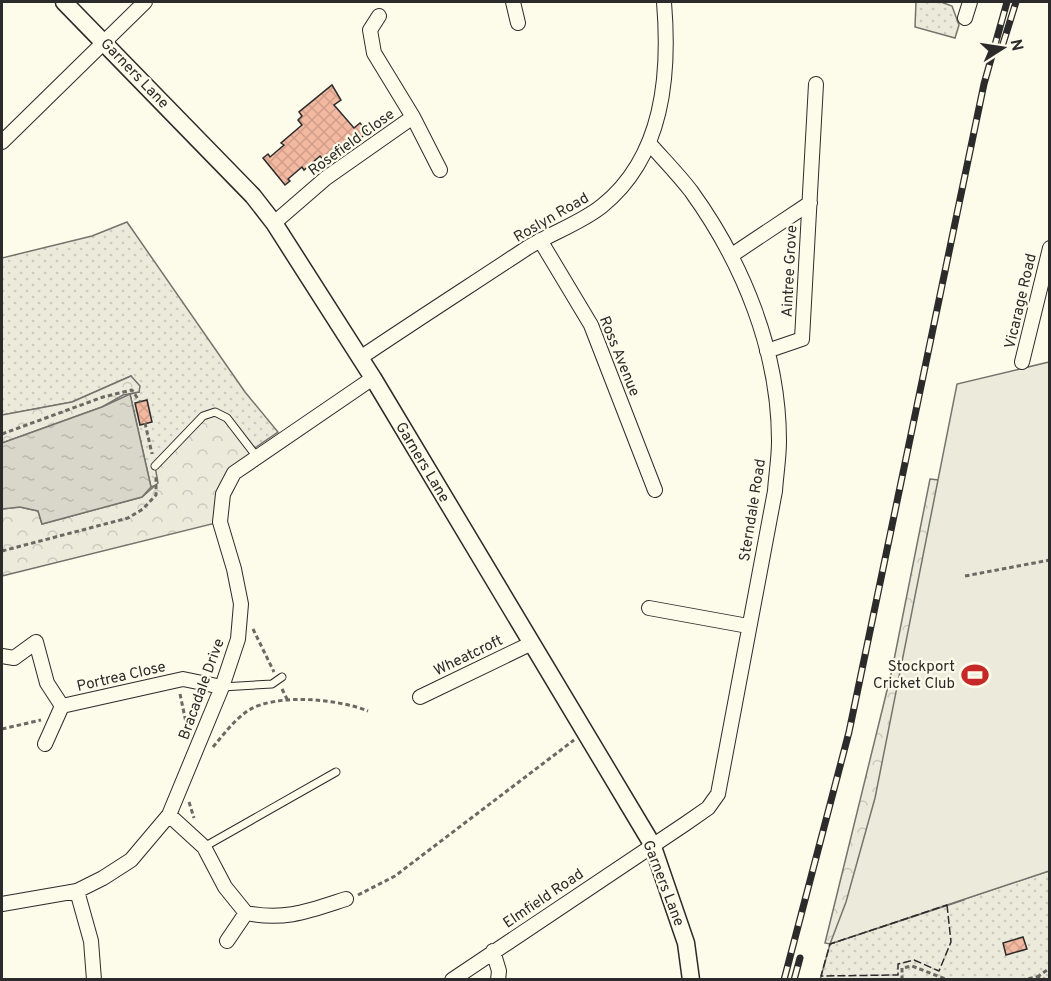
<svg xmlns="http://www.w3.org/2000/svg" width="1051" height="981" viewBox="0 0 1051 981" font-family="Overpass,sans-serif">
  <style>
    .green { fill: url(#green-dots); stroke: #74746e; stroke-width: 1.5 }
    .forest { fill: url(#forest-crowns); stroke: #74746e; stroke-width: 1.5 }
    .pitch { fill: #ecebdb; stroke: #74746e; stroke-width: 1.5 }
    .water { fill: url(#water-ripples); stroke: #74746e; stroke-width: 1.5 }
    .building { fill: url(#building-cross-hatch); stroke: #2b2b2b; stroke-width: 1.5 }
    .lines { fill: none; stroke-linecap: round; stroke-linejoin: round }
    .service-casing { stroke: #2b2b2b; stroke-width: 9 }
    .minor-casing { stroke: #2b2b2b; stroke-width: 16 }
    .tertiary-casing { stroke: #2b2b2b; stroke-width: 19 }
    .path { stroke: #6a6964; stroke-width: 3; stroke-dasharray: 4.5 3; stroke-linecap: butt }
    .service { stroke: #fdfbea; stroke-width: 7 }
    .minor { stroke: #fdfbea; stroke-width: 14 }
    .tertiary { stroke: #fdfbea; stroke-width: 16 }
    .rail-casing { stroke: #2b2b2b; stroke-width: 7 }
    .rail { stroke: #fdfbea; stroke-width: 4.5; stroke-dasharray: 14; stroke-linecap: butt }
    .fence { stroke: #2b2b2b; stroke-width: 1.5; stroke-dasharray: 8 3; stroke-linecap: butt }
    .labels { text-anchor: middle; stroke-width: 4.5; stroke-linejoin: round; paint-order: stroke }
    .street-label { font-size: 15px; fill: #2b2b2b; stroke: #fdfbea }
    .poi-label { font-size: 15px; fill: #2b2b2b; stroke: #fdfbea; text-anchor: end }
  </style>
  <defs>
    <pattern id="green-dots" width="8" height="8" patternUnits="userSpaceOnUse" patternTransform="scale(1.5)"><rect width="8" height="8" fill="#ecebdb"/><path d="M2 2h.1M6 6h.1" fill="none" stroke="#cbcabc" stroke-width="1.8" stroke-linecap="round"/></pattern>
    <pattern id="forest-crowns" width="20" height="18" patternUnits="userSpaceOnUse" patternTransform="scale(1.5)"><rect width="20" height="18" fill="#ecebdb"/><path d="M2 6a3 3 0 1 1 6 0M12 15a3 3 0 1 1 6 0" fill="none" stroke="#cbcabc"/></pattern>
    <pattern id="water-ripples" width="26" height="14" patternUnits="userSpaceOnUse" patternTransform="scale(1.5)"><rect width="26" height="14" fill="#d8d7c9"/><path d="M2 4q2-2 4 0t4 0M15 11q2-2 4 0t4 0" fill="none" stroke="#bab9ad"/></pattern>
    <pattern id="building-cross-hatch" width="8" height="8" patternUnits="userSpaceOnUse" patternTransform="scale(1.5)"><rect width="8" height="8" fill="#f2b8a0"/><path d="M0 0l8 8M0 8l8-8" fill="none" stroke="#d09e8a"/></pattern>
  </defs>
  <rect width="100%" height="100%" fill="#fdfbea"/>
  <path class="green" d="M 916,2 L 941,2 L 952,6 L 959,25 L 955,38 L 915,27 Z
    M 127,222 L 245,392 L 278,432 L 252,450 L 151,487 L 130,394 L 139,392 L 131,376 L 72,402 L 2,415 L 2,258 L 92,236 Z
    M 1049,871 L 1049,979 L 820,980 L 830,944 Z"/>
  <path class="forest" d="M 131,376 L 140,386 L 139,392 L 123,395 L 102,407 L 2,443 L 2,415 L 72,402 Z
    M 207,413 L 220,413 L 257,457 L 234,473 L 220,522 L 2,576 L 2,509 L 20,507 L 38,511 L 42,524 L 142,497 L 158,483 L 155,466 Z
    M 930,479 L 947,481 L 964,900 L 830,944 L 825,943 L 892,670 Z"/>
  <path class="pitch" d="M 1049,362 L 1049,871 L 830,944 L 846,902 L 875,798 L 957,384 Z"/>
  <path class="water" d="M 130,394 L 151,487 L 142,497 L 42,524 L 38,511 L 20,507 L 2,509 L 2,443 L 102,407 Z"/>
  <path class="building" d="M 332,85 L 341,100 L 334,105 L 354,128 L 360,123 L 368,132 L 328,165 L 320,156 L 304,170 L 302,167 L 288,179 L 290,181 L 285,185 L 263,158 L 268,154 L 270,157 L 284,145 L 281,143 L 302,125 L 298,120 L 302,116 L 299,112 Z
    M 147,400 L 152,422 L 140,425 L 135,403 Z
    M 1023,937 L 1027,949 L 1006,955 L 1003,943 Z"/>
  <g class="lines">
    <defs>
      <path id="service" d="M 155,466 L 203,416 L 215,412 L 227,418 L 257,457
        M 222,687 L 272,684 L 282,677
        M 204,847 L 336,772"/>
      <path id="minor" d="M 513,2 L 518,23
        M 379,16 L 370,30 L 374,53 L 413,117 L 440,170
        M 965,18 L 970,2
        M 2,142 L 145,2
        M 274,223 L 326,178 L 413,117
        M 540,240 L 591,325 L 655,490
        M 732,255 L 810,203
        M 767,351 L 802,339 L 816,84
        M 360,358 C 415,321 471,285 527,248 C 551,233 581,223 602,206 C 664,156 670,74 664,2
        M 1022,362 L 1050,248
        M 649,608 L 748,626
        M 2,656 L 14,658 L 36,642 L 47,683 L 62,706
        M 420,697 L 532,643
        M 45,744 L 62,706 L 183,679 L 222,687
        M 169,815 L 204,847 L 225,887 L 246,913 C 285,921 309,911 346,899
        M 77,891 L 91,941 L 94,980
        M 2,904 L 77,891 L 103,878 L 131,860 L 169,815 L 222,687 L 238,639 L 241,604 L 234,569 L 220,522 L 223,494 L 234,473 L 373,378
        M 227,941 L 246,913
        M 493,951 L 499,971 L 498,980
        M 452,980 L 685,824 L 708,808 L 718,794 L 775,491 C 776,475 779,458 779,441 C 779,351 743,263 691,191 C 678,174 663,159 649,143"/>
      <path id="tertiary" d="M 64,2 L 253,196 L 274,223 L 373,378 L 652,844 L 686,943 L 691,980"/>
    </defs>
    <use href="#service" class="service-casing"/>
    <use href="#minor" class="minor-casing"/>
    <use href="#tertiary" class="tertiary-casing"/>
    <path class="path" d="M 145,423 L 152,454
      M 2,434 L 103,397 L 132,390 L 140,402
      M 2,551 L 128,518 L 143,509 L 156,495 L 156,475
      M 965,576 L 1050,560
      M 253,629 L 274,672
      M 282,689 L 288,701
      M 180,694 L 188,732
      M 2,729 L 41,720
      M 213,747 C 224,734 234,720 249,710 C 278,693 338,699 368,711
      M 189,802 L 194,818
      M 358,895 L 395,876 L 574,740
      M 1037,977 L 1050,968
      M 902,980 L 902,968 L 912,966 L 948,980
      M 1021,980 L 1037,977 L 1047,980"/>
    <use href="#service" class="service"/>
    <use href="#minor" class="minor"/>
    <use href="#tertiary" class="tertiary"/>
    <defs>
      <path id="rail" d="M 1002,47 L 1016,2
        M 784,980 L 849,732 L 984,84 L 1007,2
        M 794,980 L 800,958"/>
    </defs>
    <use href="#rail" class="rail-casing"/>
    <use href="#rail" class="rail"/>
    <path class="fence" d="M 947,905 L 951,942 L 939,971 L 914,960 L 898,964 L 898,975 L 821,976 L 830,944 Z"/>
  </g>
  <defs>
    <symbol id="stadium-bare" viewBox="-9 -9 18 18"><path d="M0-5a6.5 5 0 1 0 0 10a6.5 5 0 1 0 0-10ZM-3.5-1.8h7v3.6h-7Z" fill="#c62828" stroke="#fdfbea" stroke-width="2.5" paint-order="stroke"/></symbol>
  </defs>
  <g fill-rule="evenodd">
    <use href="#stadium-bare" x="956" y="656" width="38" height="38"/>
  </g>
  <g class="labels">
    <g class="street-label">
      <text transform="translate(135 73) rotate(46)" y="5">Garners Lane</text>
      <text transform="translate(351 142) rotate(-36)" y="5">Rosefield Close</text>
      <text transform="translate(551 217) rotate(-30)" y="5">Roslyn Road</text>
      <text transform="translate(789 271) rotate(-87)" y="5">Aintree Grove</text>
      <text transform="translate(1020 301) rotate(-77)" y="5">Vicarage Road</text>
      <text transform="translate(620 356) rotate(68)" y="5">Ross Avenue</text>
      <text transform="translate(423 462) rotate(59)" y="5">Garners Lane</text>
      <text transform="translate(752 510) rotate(-81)" y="5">Sterndale Road</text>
      <text transform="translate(468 655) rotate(-26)" y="5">Wheatcroft</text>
      <text transform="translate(121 676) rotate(-13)" y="5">Portrea Close</text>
      <text transform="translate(201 689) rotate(-70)" y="5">Bracadale Drive</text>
      <text transform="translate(664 883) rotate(69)" y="5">Garners Lane</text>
      <text transform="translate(543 898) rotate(-34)" y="5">Elmfield Road</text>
    </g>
    <g class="poi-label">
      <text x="955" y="671">Stockport<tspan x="955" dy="17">Cricket Club</tspan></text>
    </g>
  </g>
  <rect width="1051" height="981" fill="none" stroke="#2b2b2b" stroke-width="6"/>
  <g transform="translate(1003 48) rotate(78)" stroke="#fdfbea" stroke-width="4.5" paint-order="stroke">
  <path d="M0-4.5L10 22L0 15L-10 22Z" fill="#2b2b2b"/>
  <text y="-9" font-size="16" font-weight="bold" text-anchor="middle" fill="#2b2b2b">N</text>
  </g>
</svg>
